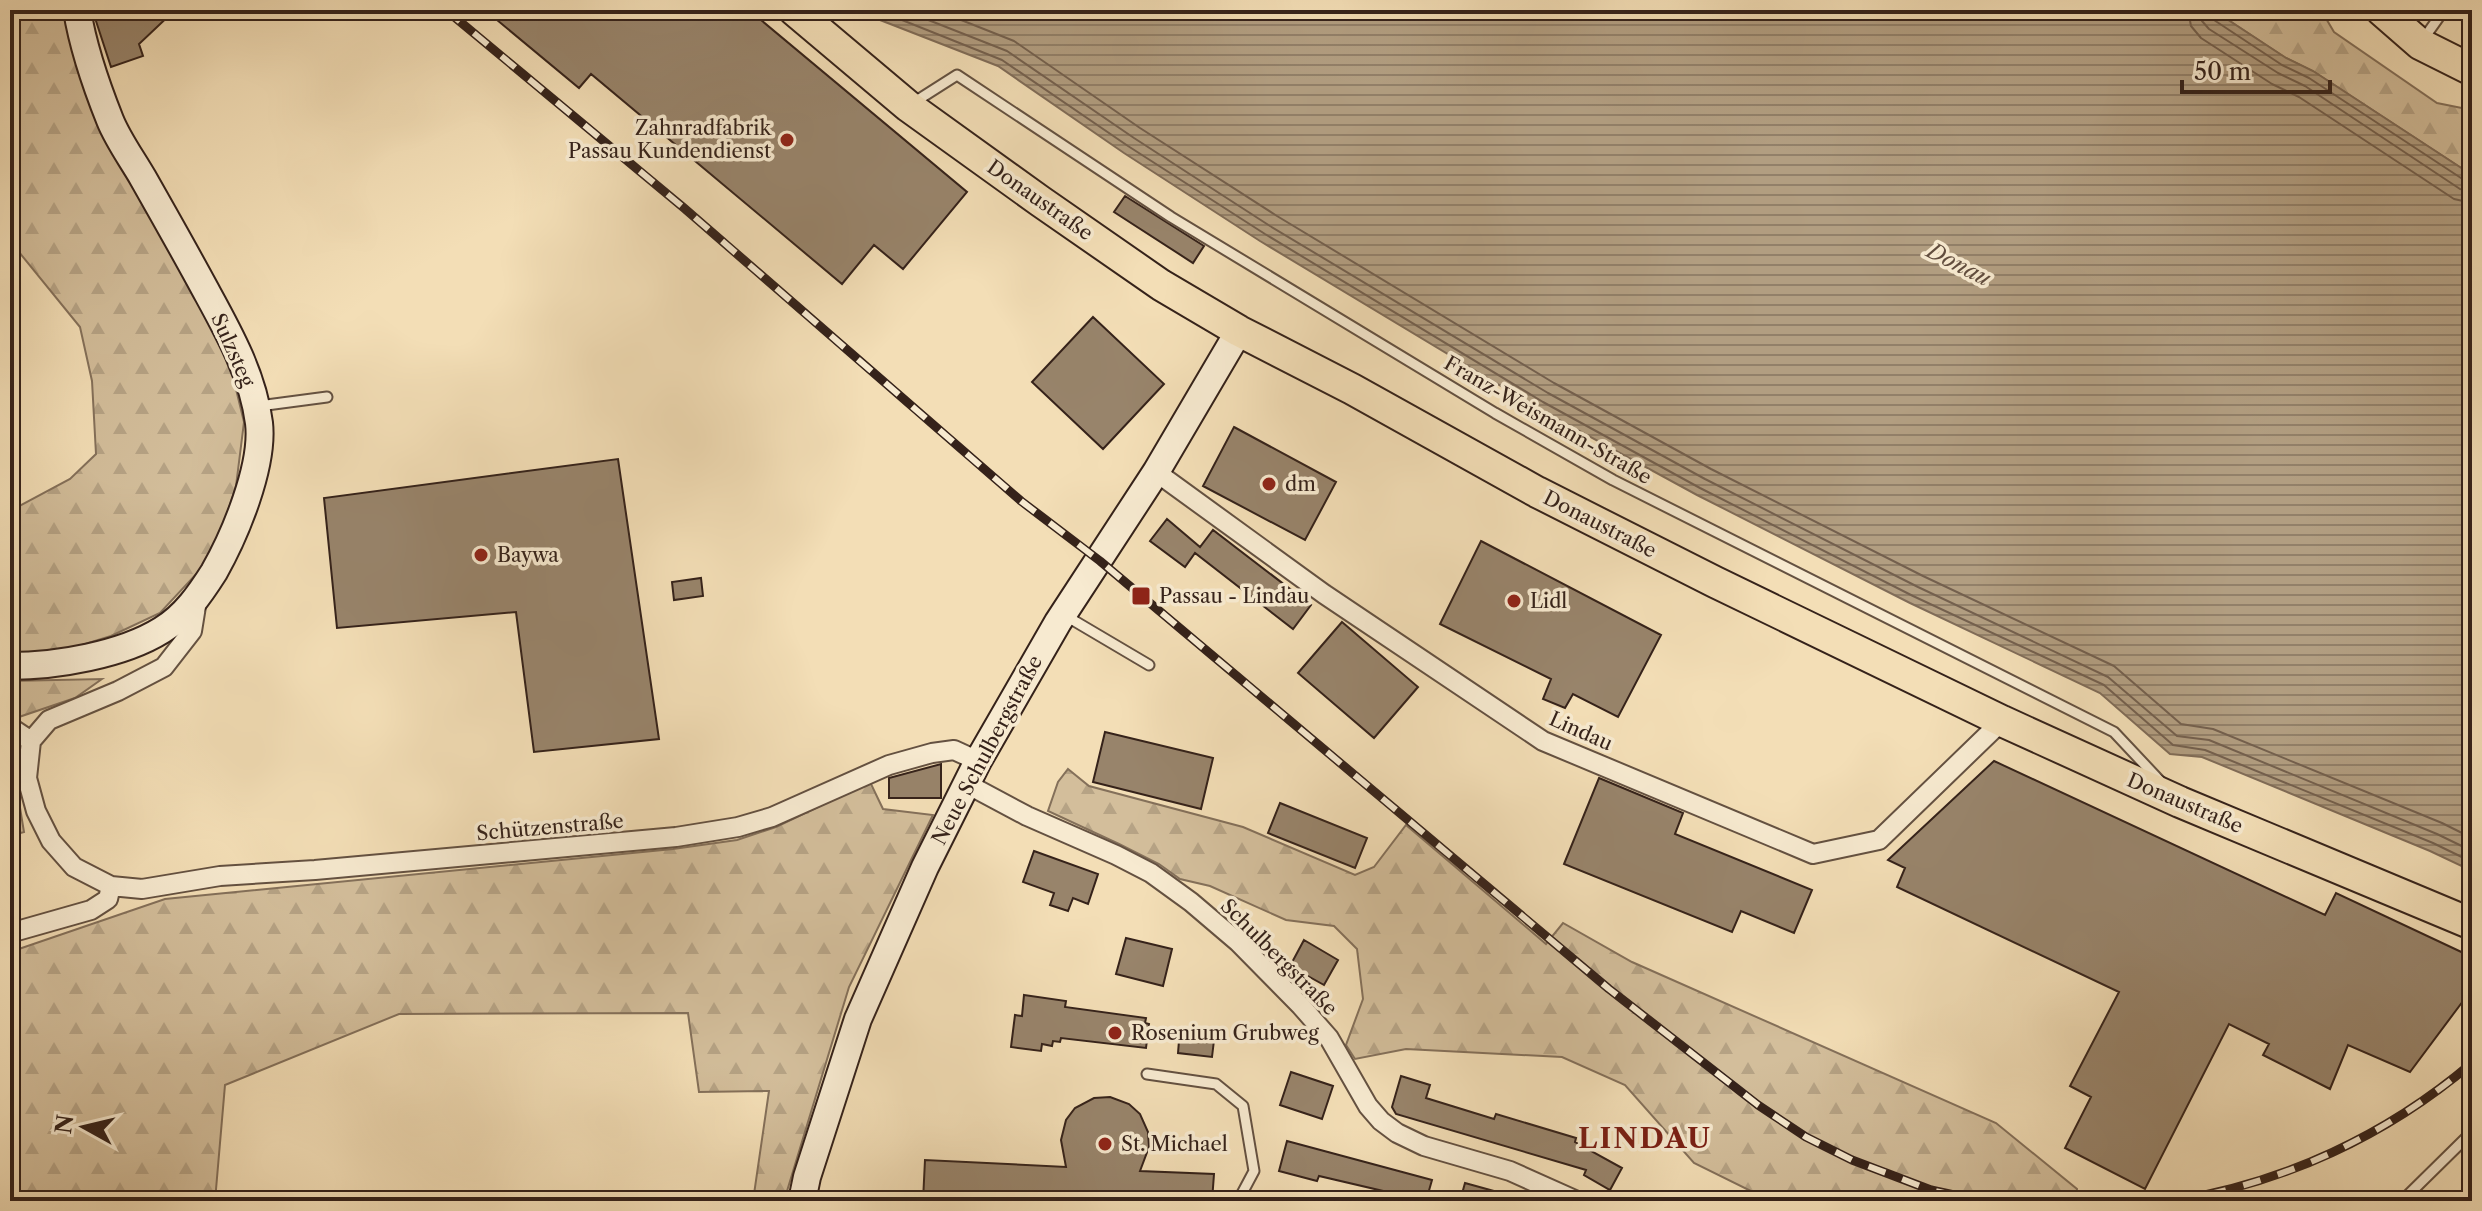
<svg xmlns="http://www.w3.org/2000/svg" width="2482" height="1211" viewBox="0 0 2482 1211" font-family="'Libre Caslon Text',serif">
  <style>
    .forest { fill: url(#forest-firs); stroke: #84705a; stroke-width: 2 }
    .water { fill: url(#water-rules); stroke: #806c58; stroke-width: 2 }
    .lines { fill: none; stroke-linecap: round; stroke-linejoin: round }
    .shore { stroke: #74604e; stroke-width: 2 }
    .building { fill: #98846b; stroke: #35221a; stroke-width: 2 }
    .lane-casing { stroke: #645141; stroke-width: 13 }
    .street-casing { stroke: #645141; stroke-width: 22 }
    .secondary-casing { stroke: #35221a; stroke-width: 30 }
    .primary-casing { stroke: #35221a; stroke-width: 34 }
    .lane { stroke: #f7ead0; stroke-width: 9 }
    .street { stroke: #f7ead0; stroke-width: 18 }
    .secondary { stroke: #f7ead0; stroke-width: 26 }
    .primary { stroke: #f3deb6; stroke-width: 30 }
    .rail-casing { stroke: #35221a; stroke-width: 9 }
    .rail { stroke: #f7ead0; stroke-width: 6; stroke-dasharray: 18; stroke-linecap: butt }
    .poi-dot { fill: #8f2418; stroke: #f7ead0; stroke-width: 3 }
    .labels { text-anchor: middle; stroke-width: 7; stroke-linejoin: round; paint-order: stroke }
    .poi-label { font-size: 20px; fill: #35221a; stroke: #f7ead0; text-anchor: start }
    .street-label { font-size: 20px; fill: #35221a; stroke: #f7ead0 }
    .water-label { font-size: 22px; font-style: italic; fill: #614d3e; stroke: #f7ead0 }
    .district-label { font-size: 28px; font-weight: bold; letter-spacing: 2px; fill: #7a1f14; stroke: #f7ead0 }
  </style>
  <defs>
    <pattern id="forest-firs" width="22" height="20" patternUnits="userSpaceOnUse" patternTransform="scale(2)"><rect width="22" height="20" fill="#d3be9b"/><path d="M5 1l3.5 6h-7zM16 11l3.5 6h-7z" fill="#b6a385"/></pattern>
    <pattern id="water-rules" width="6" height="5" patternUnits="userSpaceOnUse" patternTransform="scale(2)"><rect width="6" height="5" fill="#b29e81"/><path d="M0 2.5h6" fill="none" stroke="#928069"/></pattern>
  </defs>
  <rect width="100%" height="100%" fill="#f3deb6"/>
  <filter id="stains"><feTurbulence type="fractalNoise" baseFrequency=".0025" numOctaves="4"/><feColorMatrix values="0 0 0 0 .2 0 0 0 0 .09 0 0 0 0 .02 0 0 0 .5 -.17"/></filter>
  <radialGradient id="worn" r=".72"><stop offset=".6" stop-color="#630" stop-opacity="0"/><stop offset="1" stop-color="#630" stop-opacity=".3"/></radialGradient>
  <path class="forest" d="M 10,10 L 67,10 L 225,344 L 244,422 L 236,486 L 222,529 L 201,569 L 160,613 L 111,636 L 69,649 L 10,655 L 10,511 L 70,479 L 96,454 L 92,381 L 80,327 L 10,241 Z
    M 2213,10 L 2321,10 L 2334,32 L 2437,103 L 2472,110 L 2472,175 L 2313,71 L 2286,58 Z
    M 102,679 L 75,698 L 10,720 L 10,681 Z
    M 10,747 L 24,832 L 10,836 Z
    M 1068,769 L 1089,786 L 1243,827 L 1355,875 L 1374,867 L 1406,825 L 1546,944 L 1563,923 L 1632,962 L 1996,1123 L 2077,1189 L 2076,1201 L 1771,1201 L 1694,1163 L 1625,1085 L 1562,1057 L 1406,1049 L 1355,1059 L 1346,1045 L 1363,999 L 1357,949 L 1334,926 L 1286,920 L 1210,886 L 1180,879 L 1159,864 L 1119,844 L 1048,811 L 1058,782 Z
    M 870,782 L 883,809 L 933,815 L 849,987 L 784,1201 L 753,1201 L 769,1091 L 699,1092 L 688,1013 L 399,1014 L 225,1085 L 215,1201 L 10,1201 L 10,952 L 165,899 L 673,849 L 737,840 L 776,827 Z"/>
  <path class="water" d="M 864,10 L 2213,10 L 2286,58 L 2313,71 L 2472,175 L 2472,871 L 2430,851 L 2202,757 L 2170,754 L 2100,693 L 1910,603 L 1697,495 L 1539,409 L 1260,241 L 1124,153 L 998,66 L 875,18 Z"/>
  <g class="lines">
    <path class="shore" d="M 877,10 L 1002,60 L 1128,146 L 1265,234 L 1543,402 L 1700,488 L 1913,596 L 2104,685 L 2173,745 L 2205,750 L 2433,843 L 2472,862
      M 903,10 L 1007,51 L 1134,138 L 1270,226 L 1548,393 L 1705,479 L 1918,587 L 2108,677 L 2177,736 L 2209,740 L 2437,834 L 2472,851
      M 936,10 L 1014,41 L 1140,128 L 1277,216 L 1554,383 L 1711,469 L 1923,576 L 2114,666 L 2181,724 L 2213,729 L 2442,823 L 2472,838
      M 2188,10 L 2191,26 L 2201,38 L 2272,84 L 2299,97 L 2454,199 L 2472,203
      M 2200,10 L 2202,21 L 2209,29 L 2278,73 L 2305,86 L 2460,189 L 2472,191
      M 2210,10 L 2210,15 L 2214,20 L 2282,65 L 2309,78 L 2464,180 L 2472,181"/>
  </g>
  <path class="building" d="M 119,10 L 175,10 L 139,44 L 143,56 L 111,67 L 95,18 Z
    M 485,10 L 749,10 L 967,192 L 903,269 L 874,245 L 842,284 L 591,74 L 579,88 Z
    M 1125,196 L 1204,246 L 1193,263 L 1114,212 Z
    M 1093,317 L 1164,384 L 1103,449 L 1032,382 Z
    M 1234,427 L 1336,482 L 1305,540 L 1203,486 Z
    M 618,459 L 659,739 L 534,752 L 516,612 L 337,628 L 324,498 Z
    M 1167,519 L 1200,547 L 1213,530 L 1311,605 L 1293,629 L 1195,553 L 1185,567 L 1150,541 Z
    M 1481,541 L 1661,635 L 1618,717 L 1573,694 L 1565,708 L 1543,699 L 1551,679 L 1440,624 Z
    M 701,578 L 703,596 L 674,600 L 672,582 Z
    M 1342,622 L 1418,687 L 1374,738 L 1298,673 Z
    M 1105,732 L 1213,758 L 1201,809 L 1093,782 Z
    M 1994,761 L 2325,915 L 2336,893 L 2472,957 L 2472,989 L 2410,1072 L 2348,1045 L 2330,1089 L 2263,1055 L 2269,1044 L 2229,1024 L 2145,1189 L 2065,1148 L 2091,1097 L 2070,1086 L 2119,992 L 1897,887 L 1905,868 L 1888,860 Z
    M 941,764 L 941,798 L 889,798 L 889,778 Z
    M 1599,778 L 1683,813 L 1675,834 L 1812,890 L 1794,933 L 1741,911 L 1732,932 L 1564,864 Z
    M 1280,803 L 1367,838 L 1355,868 L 1268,833 Z
    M 1034,851 L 1098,874 L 1088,904 L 1073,898 L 1068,911 L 1050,905 L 1054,893 L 1023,882 Z
    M 1126,938 L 1172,949 L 1163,986 L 1116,974 Z
    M 1304,940 L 1338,960 L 1324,985 L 1290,966 Z
    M 1024,995 L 1066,1001 L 1065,1007 L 1146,1018 L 1145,1023 L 1149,1024 L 1146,1048 L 1061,1038 L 1060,1042 L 1053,1041 L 1052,1046 L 1042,1044 L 1041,1051 L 1011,1047 L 1015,1015 L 1022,1016 Z
    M 1180,1028 L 1215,1032 L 1212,1057 L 1178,1053 Z
    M 1291,1072 L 1333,1086 L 1322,1119 L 1280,1105 Z
    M 1401,1076 L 1430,1085 L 1426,1098 L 1494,1119 L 1496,1114 L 1576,1138 L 1575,1142 L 1622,1168 L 1610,1190 L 1584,1175 L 1586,1170 L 1396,1114 L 1392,1107 Z
    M 1110,1097 L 1129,1104 L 1140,1114 L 1148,1132 L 1149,1147 L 1140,1171 L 1214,1174 L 1212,1201 L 923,1201 L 925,1160 L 1066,1167 L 1061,1140 L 1066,1120 L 1075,1108 L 1094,1098 Z
    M 1287,1141 L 1432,1180 L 1426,1201 L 1319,1176 L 1317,1181 L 1279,1171 Z
    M 1465,1183 L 1512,1196 L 1511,1201 L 1460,1201 Z"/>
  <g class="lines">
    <defs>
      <path id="lane" d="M 2422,41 L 2444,10
        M 913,103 L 957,75 L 1171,217 L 1495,413 L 1613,480 L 2114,732 L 2161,782
        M 259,406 L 327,397
        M 1066,616 L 1149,665
        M 1147,1074 L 1216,1084 L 1243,1106 L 1254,1171 L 1238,1201
        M 2405,1198 L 2472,1132"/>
      <path id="street" d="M 1156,472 L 1324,594 L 1543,741 L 1813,854 L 1879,840 L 2002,721
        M 197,600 L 192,631 L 164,667 L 118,691 L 49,720 L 31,741 L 27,778 L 36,811 L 51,841 L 74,867 L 111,886 L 142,889 L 220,876 L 315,870 L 676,837 L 738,827 L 772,817 L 889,765 L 932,753 L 954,750 L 978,761
        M 10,727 L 31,741
        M 967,784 L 1027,816 L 1116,855 L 1151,873 L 1191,902 L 1238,942 L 1301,1006 L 1329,1038 L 1368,1106 L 1381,1121 L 1397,1133 L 1424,1146 L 1510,1171 L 1577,1201
        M 10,933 L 91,910 L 108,899 L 111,886"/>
      <path id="secondary" d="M 10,666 C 56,666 122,655 162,630 C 185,616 200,594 214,572 C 235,535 264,466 259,423 C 253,375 228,331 205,289 C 185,252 164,215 143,178 C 132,159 118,140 110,120 C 96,85 83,47 77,10
        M 802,1201 L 807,1177 L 858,1019 L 925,867 L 978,761 L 1058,622 L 1156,472 L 1239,331"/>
      <path id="primary" d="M 794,10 L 908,106 L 1040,201 L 1161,285 L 1239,331 L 1352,389 L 1537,492 L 1715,582 L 2002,721 L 2180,802 L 2472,924
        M 2381,10 L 2420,44 L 2472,70"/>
    </defs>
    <use href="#lane" class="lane-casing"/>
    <use href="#street" class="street-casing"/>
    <use href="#secondary" class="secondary-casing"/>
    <use href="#primary" class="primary-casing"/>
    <use href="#lane" class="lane"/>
    <use href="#street" class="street"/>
    <use href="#secondary" class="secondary"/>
    <use href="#primary" class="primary"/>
    <defs>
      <path id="rail" d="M 446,10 L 684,208 L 1021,501 L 1100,561 L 1609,989 L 1758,1105 L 1806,1137 L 1852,1160 L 1931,1190 L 1982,1201
        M 2173,1201 C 2284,1183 2386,1136 2472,1063"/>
    </defs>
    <use href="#rail" class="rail-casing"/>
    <use href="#rail" class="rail"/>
  </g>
  <g class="poi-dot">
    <circle cx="787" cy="140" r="8"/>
    <circle cx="1269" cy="484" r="8"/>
    <circle cx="481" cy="555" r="8"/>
    <rect x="1131" y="586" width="20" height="20" rx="4"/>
    <circle cx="1514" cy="601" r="8"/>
    <circle cx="1115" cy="1033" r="8"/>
    <circle cx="1105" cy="1144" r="8"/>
  </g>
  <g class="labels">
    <g class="poi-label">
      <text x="771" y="135" text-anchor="end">Zahnradfabrik<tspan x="771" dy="23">Passau Kundendienst</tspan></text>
      <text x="1285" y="491">dm</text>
      <text x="497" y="562">Baywa</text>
      <text x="1159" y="603">Passau - Lindau</text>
      <text x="1530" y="608">Lidl</text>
      <text x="1131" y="1040">Rosenium Grubweg</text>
      <text x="1121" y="1151">St. Michael</text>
    </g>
    <g class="street-label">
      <text transform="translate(1040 200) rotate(35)" y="7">Donaustraße</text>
      <text transform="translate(233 350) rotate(66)" y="7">Sulzsteg</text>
      <text transform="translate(1548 420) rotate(30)" y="7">Franz-Weismann-Straße</text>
      <text transform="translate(1600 524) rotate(27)" y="7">Donaustraße</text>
      <text transform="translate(1581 731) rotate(24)" y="7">Lindau</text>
      <text transform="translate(987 750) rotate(-62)" y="7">Neue Schulbergstraße</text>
      <text transform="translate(2185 803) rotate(23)" y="7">Donaustraße</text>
      <text transform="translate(550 827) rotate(-5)" y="7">Schützenstraße</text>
      <text transform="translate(1279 957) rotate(45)" y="7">Schulbergstraße</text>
    </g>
    <g class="water-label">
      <text transform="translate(1959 264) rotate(27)" y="8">Donau</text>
    </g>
    <g class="district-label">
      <text x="1645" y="1148">LINDAU</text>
    </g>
  </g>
  <rect width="2482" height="1211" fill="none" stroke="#f3deb6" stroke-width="40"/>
  <rect x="12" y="12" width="2458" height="1187" fill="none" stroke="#35221a" stroke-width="4"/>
  <rect x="20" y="20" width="2442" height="1171" fill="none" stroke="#35221a" stroke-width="2"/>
  <g transform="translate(84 1127) rotate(278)" stroke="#f7ead0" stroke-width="6" paint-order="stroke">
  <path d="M0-6L14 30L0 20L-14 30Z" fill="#35221a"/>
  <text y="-12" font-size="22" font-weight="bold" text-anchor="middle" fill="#35221a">N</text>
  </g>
  <path d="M2182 80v12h148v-12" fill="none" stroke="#35221a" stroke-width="4"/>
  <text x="2194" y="80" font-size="24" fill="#35221a" stroke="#f7ead0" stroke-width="6" paint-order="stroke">50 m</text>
  <rect width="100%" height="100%" filter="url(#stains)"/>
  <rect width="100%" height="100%" fill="url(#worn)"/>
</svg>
